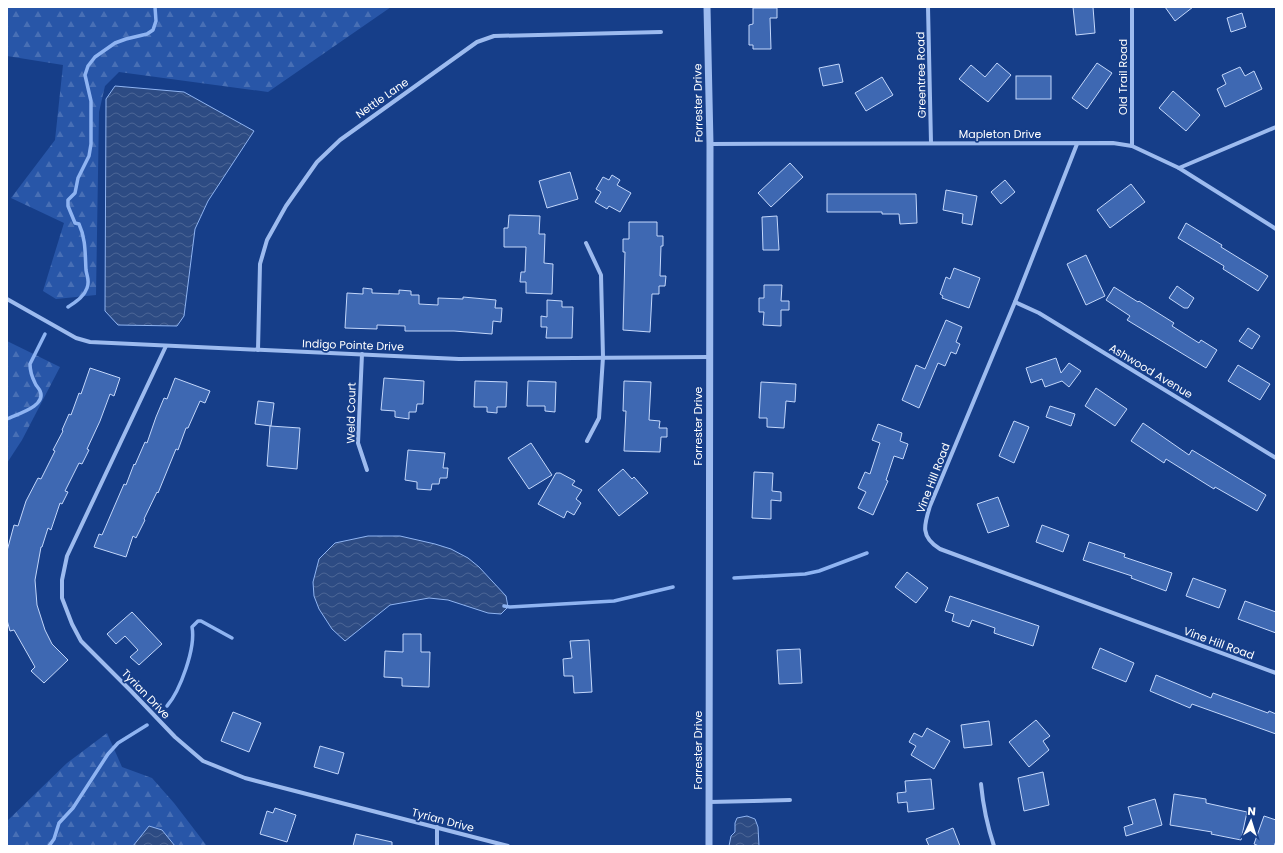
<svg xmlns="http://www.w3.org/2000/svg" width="1283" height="853" viewBox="0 0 1283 853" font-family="Poppins,sans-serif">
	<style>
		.forest { fill: url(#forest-firs) }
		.water { fill: url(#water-waves); stroke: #8fb4f2 }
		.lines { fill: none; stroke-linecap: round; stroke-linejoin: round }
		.stream { stroke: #8fb4f2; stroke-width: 3.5 }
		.building { fill: #3e68b2; stroke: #c3d7fb }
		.minor { stroke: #9dbbef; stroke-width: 4 }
		.tertiary { stroke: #9dbbef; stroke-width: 7 }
		.labels { text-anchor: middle; stroke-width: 3.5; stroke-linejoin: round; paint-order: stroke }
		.street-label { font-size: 11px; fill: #fff; stroke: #163e89 }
	</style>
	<defs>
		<pattern id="forest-firs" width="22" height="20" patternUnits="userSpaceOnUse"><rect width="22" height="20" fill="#2856a8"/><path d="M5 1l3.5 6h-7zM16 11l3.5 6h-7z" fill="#486fb5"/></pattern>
		<pattern id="water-waves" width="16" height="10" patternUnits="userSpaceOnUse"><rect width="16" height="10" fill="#2d4b83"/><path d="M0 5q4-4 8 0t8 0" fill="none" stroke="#4c6696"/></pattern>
	</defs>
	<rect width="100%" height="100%" fill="#163e89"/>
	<g class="forest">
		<path d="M7 7H391L268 92 119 72 105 86 99 112 96 295 56 299 43 291 64 223 11 198 55 140 63 65 7 56Z"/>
		<path d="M7 341 60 367 22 440 7 463Z"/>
		<path d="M107 733 122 767 152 778 174 803 207 846H175L162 830 149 826 133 846H7V821L67 763Z"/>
	</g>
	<g class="water">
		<path d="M115 86 184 92 254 131 208 201 195 229 184 316 177 326 118 325 105 311 106 99Z"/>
		<path d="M368 536H400L435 544 451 549 468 558 479 567 506 596 508 607 501 614 488 613 448 600 429 598 390 605 345 641 332 629 319 609 314 596 313 582 319 559 335 543Z"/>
		<path d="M747 816 755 819 758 827 759 846H729L731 836 735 832V823L737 818Z"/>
		<path d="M149 826 162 830 175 846H133Z"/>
	</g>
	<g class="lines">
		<g class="stream">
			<path d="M68 307C75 302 84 297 87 288 90 281 87 277 86 270 85 254 86 239 79 224L75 223 68 206V200L75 193 78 178 89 156 91 144V101L85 75 88 66 95 57 115 43 126 39 147 34 153 30 156 21 155 7"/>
			<path d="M7 419C17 414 47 406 40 391 39 388 36 386 35 383 32 377 30 370 30 364L45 334"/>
			<path d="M734 578 805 574 819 571 867 553"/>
			<path d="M504 606 510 607 614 601 673 587"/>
			<path d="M167 706C180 691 196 648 192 627L198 621H201L232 638"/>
			<path d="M49 846 54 839 59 823 73 808 108 754 118 743 147 725"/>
		</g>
	</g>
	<g class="building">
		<path d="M1073 7H1093L1095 33 1076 35Z"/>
		<path d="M1165 7H1193L1175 21Z"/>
		<path d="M753 8H777V18H770L771 49H753V45H749V25L753 24Z"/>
		<path d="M1242 13 1246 27 1231 32 1227 18Z"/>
		<path d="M997 63 1011 75 988 102 959 79 971 65 985 77Z"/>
		<path d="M1097 63 1112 73 1087 109 1072 98Z"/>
		<path d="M839 64 843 82 823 86 819 68Z"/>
		<path d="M1240 67 1245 76 1254 71 1262 89 1225 107 1217 89 1226 84 1222 75Z"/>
		<rect x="1016" y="76" width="35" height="23"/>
		<path d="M882 77 893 95 866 111 855 93Z"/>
		<path d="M1173 91 1200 115 1186 131 1159 108Z"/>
		<path d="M790 163 803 177 771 207 758 193Z"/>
		<path d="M570 172 578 199 547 208 539 181Z"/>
		<path d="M612 175 620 180 617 185 631 193 620 212 609 206 607 209 595 202 601 192 596 189 603 177 609 180Z"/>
		<path d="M1005 180 1015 192 1001 204 991 192Z"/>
		<path d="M1131 184 1145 202 1110 228 1097 210Z"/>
		<path d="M946 190 977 196 972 225 962 223 963 214 943 210Z"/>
		<path d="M827 194H916L917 223 900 224 899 214H882V212H827Z"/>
		<path d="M509 215 540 216 539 234H545L544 263 553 264 552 294 526 293V282H520L521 272H525L526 247H504V228H508Z"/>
		<path d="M777 216 779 250H763L762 217Z"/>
		<path d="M629 222H657V236H663V246H661L660 276H666L665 286H659V294H652L650 332 623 330 625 252H623V239H629Z"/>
		<path d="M1186 223 1222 245 1221 247 1268 276 1258 291 1223 269 1224 266 1178 238Z"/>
		<path d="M1086 255 1105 296 1086 305 1067 264Z"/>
		<path d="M954 268 980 278 969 308 942 298 943 296 940 294 946 277 950 279Z"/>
		<path d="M764 285H782L781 301H789V310H781V326L763 325 764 312H759V298H764Z"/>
		<path d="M1177 286 1194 298 1188 308H1184L1169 298Z"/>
		<path d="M1114 287 1138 302 1139 301 1174 323 1172 326 1199 343 1201 340 1217 350 1206 368 1127 320 1130 316 1106 300Z"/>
		<path d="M363 288 372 289V293L399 294V290L411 291V295H419V304L438 305V298L463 299V297L496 300 495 308H502L501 322 493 321 492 334 454 331H405V326L377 325V329L345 328 347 293 363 294Z"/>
		<path d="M547 300 562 301V307H573L572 338H546L547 327H541V316L547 317Z"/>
		<path d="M946 320 962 327 956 342 960 344 956 354 951 352 945 366 938 363 919 408 902 400 916 365 925 369Z"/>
		<path d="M1248 328 1260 336 1252 349 1239 341Z"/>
		<path d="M1056 358 1061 373 1069 363 1081 371 1069 387 1062 381 1045 387 1042 379 1031 383 1026 368Z"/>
		<path d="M1238 365 1270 384 1260 400 1228 381Z"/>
		<path d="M90 368 120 378 114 396 110 394 100 421 87 449 89 450 82 464 79 463 65 491 68 492 62 504 60 503 51 530 48 528 42 547H41L35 580 37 605 45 630 52 644 68 660 44 683 31 671 35 667 14 630 10 631 7 620V551L14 525 18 526 26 501 38 478 41 479 55 451 53 450 63 431 62 430 69 414 71 415 79 393 81 394Z"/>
		<path d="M175 378 210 391 205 403 200 401 188 428H186L178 450 176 449 158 493 157 492 144 519 145 520 136 538 133 536 126 557 94 547 99 534 102 535 124 484 126 485 134 464 135 465 145 442 147 443 156 417 164 398 167 399Z"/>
		<path d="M384 378 424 381 423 404H417L416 412H409V419L395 417V411L381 410Z"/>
		<path d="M475 381 507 382 506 407H497V413L487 412V407H474Z"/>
		<path d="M528 381 556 382 555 412 545 411V406H527Z"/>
		<path d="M624 381 651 382 649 420 660 421 659 428H667V437H661L660 452 624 451 626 411H623Z"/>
		<path d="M761 382 796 384 795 402 786 401 784 428 767 427V418H759Z"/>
		<path d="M1096 388 1127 409 1115 426 1085 406Z"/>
		<path d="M258 401 274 403 271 426 255 424Z"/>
		<path d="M1050 406 1075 414 1071 426 1046 417Z"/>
		<path d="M1014 421 1029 427 1014 463 999 456Z"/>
		<path d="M1143 423 1189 455 1192 450 1266 495 1257 511 1215 487 1214 489 1166 459 1164 463 1131 441Z"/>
		<path d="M878 424 902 433 900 441 908 444 903 459 894 456 886 480 888 481 873 515 858 508 866 492 858 488 865 472 870 474 880 443 872 440Z"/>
		<path d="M270 426 300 428 297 469 267 466Z"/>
		<path d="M531 443 552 475 529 489 508 458Z"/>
		<path d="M408 450 445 453 443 468H448L447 478H440L439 484H432L431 490 417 489V482L405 480Z"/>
		<path d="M623 469 632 479 634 477 648 493 619 516 598 490Z"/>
		<path d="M754 472 773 473 772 491 781 492V501L771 500V519L752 518Z"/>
		<path d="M556 473H560L575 481 572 485 582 490 576 499 581 503 574 515 567 511 564 518 538 504Z"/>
		<path d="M998 497 1009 526 988 533 977 504Z"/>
		<path d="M1042 525 1069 535 1063 552 1036 542Z"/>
		<path d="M1089 542 1125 554 1124 557 1172 573 1166 591 1131 578 1132 576 1083 560Z"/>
		<path d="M907 572 928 588 916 603 895 587Z"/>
		<path d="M1193 578 1226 590 1219 608 1186 596Z"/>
		<path d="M950 596 1039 626 1033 646 994 633 995 628 972 620 969 627 952 621 954 614 945 611Z"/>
		<path d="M1245 601 1276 612V633L1238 619Z"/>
		<path d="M132 612 162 644 139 665 130 657 138 650 125 636 116 644 107 634Z"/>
		<path d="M403 634H421V652H430L429 687 402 686V678L384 677 385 651 403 652Z"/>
		<path d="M589 640 592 692 574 693 573 676H564L563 659 572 658 570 641Z"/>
		<path d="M1100 648 1134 663 1126 682 1092 668Z"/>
		<path d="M800 649 802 683 779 684 777 650Z"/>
		<path d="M1156 675 1211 698 1213 693 1268 713 1269 711 1276 714V734L1192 704 1190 708 1150 691Z"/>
		<path d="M233 712 261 723 249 752 221 741Z"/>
		<path d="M1036 720 1050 736 1043 741 1049 750 1029 767 1009 742Z"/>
		<path d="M989 721 992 745 964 748 961 725Z"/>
		<path d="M927 728 950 741 934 769 911 755 916 746 909 742 914 733 922 737Z"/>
		<path d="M320 746 344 753 338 774 314 767Z"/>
		<path d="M1043 772 1049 805 1024 811 1018 778Z"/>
		<path d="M931 779 934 809 908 812 907 802 898 803 897 793 906 792 905 781Z"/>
		<path d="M1174 794 1206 799V803L1247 812 1241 840 1211 834 1212 832 1170 825Z"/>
		<path d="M1155 799 1162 825 1126 836 1124 827 1133 824 1128 807Z"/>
		<path d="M275 808 296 815 287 842 260 834 267 811 273 813Z"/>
		<path d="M1264 816 1276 820V841L1274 846H1259L1254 844Z"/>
		<path d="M953 828 960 846H929L926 839Z"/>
		<path d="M356 834 392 842V846H353Z"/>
	</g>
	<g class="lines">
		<g class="minor">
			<path d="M928 7 931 143"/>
			<path d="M710 144 1113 143 1132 146 1179 168 1276 127"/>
			<path d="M1077 144 1015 302 930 506C924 525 920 537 940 549L1276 673"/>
			<path d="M1132 146V7"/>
			<path d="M1179 168 1276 229"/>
			<path d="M586 243 601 275 603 357 599 418 587 441"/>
			<path d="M7 299 76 338 90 342 459 359 709 357"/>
			<path d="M1015 302 1039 313 1276 458"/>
			<path d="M166 346 67 556 62 580V598L72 624 81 641 131 691 175 737 203 761 245 778 508 846"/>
			<path d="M258 350 260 264 267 240 286 206 317 162 340 140 477 42 494 36 661 32"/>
			<path d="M362 354 358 443 367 470"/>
			<path d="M981 784C983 805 987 825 994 846"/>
			<path d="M709 802 790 800"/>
			<path d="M437 827V846"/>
		</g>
		<path class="tertiary" d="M707 7 710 144 709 846"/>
	</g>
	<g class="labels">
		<g class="street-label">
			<text transform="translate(921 75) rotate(-91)" y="4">Greentree Road</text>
			<text transform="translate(1123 77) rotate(-90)" y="4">Old Trail Road</text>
			<text transform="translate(382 98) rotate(-35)" y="4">Nettle Lane</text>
			<text transform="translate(698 103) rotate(-91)" y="4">Forrester Drive</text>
			<text x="1000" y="138">Mapleton Drive</text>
			<text transform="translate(353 345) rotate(2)" y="4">Indigo Pointe Drive</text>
			<text transform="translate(1151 371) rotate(31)" y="4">Ashwood Avenue</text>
			<text transform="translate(351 413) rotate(-89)" y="4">Weld Court</text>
			<text transform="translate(698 426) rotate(-90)" y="4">Forrester Drive</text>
			<text transform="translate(933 478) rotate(-69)" y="4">Vine Hill Road</text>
			<text transform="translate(1219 643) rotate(20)" y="4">Vine Hill Road</text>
			<text transform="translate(146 694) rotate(46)" y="4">Tyrian Drive</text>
			<text transform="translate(698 750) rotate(-90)" y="4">Forrester Drive</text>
			<text transform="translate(443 820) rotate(15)" y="4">Tyrian Drive</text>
		</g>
	</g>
	<rect width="1283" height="853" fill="none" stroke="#ffffff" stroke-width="16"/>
	<g transform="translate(1251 821) rotate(4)" stroke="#163e89" stroke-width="3" paint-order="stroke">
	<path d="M0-3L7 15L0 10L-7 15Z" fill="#ffffff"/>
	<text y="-6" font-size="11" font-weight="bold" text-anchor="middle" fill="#ffffff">N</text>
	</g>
</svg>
